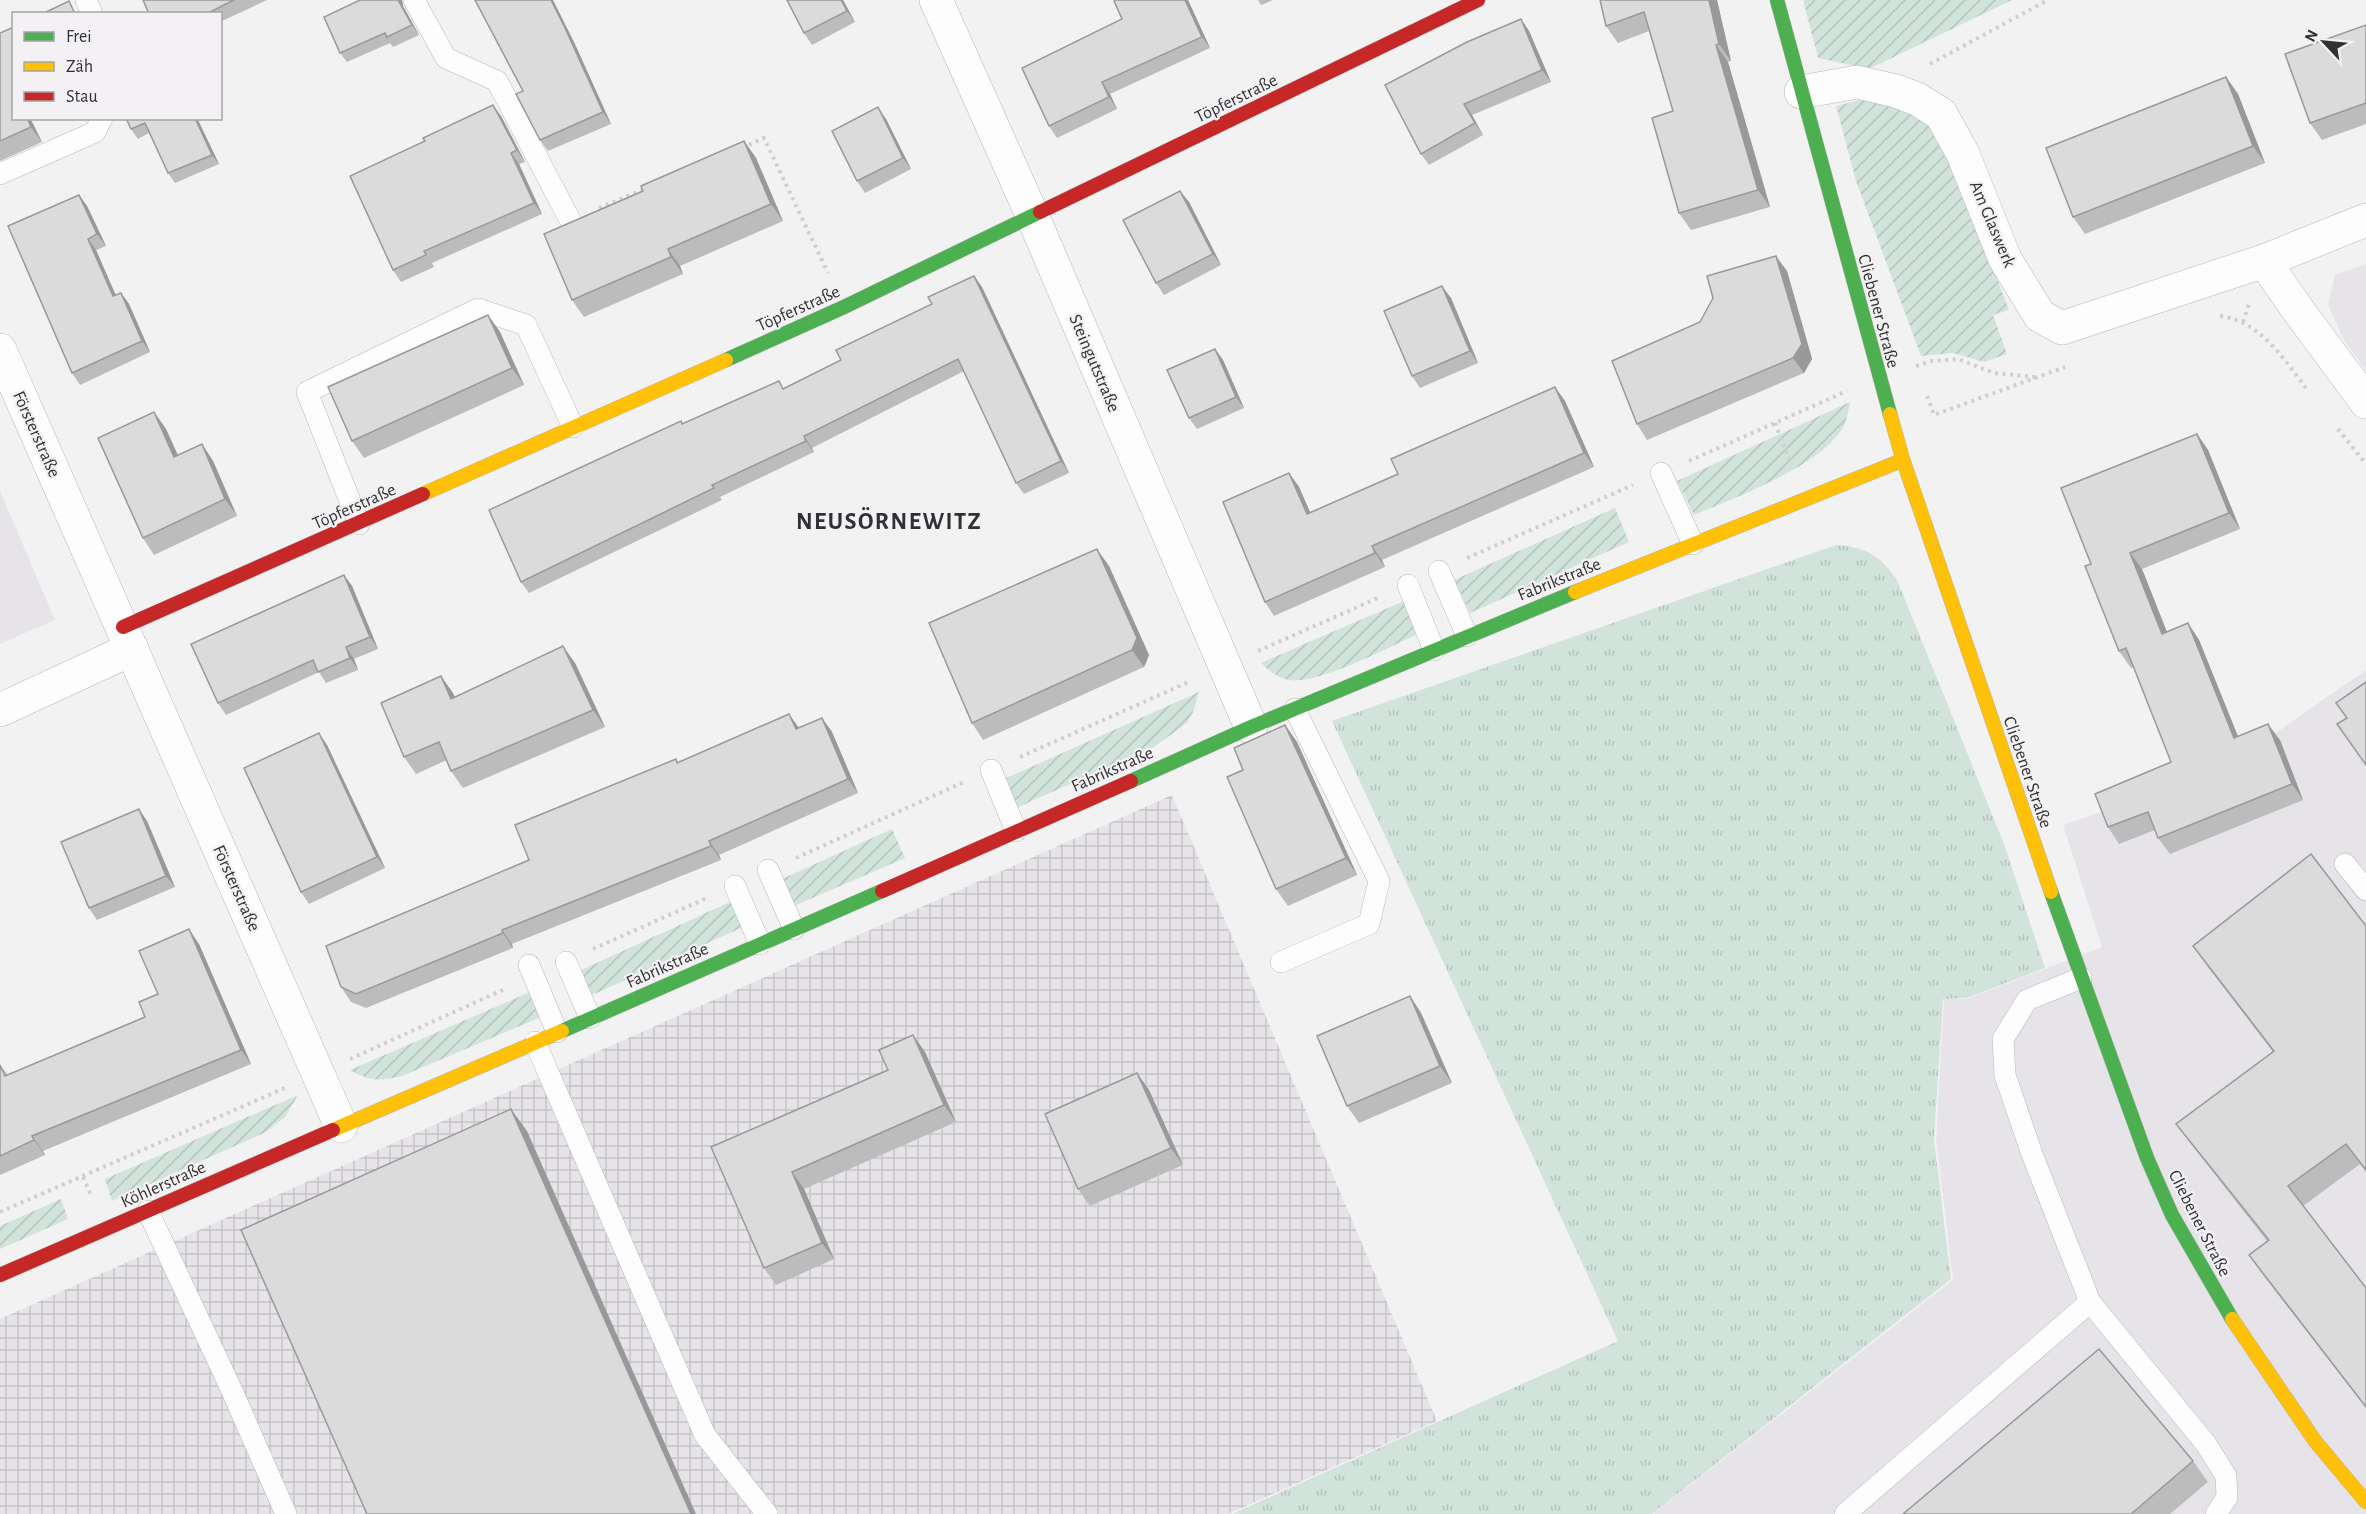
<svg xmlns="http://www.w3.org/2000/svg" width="2366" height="1514" viewBox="0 0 2366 1514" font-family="'Alegreya Sans',sans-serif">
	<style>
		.built { fill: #e7e4e9 }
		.industrial { fill: url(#industrial-grid) }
		.grass { fill: url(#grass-tufts) }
		.garden { fill: url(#garden-furrows) }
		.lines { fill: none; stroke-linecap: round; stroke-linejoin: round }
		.lane-casing { stroke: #b6b6b7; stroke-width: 22 }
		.street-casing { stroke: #b6b6b7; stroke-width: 34 }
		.fast-casing { stroke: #b6b6b7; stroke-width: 15 }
		.slow-casing { stroke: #b6b6b7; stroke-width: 15 }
		.jam-casing { stroke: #b6b6b7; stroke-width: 15 }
		.path { stroke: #d0cfd0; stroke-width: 4; stroke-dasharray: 3 4.5; stroke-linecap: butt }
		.lane { stroke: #fdfdfd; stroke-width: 21 }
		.street { stroke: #fdfdfd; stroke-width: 33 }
		.fast { stroke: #4caf50; stroke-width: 14 }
		.slow { stroke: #ffc107; stroke-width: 14 }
		.jam { stroke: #c62828; stroke-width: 14 }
		.wall { fill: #bdbcbd }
		.shaded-wall { fill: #9a999a }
		.building { fill: #dcdbdc; stroke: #9a999a; stroke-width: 1.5 }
		.labels { text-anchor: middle; stroke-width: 4.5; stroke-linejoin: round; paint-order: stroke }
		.street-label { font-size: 18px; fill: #313032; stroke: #f3f1f4 }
		.district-label { font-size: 24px; font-weight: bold; letter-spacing: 1.5px; fill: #313032; stroke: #f3f1f4 }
	</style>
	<defs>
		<pattern id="industrial-grid" width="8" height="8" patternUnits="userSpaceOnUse" patternTransform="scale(1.5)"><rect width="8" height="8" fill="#e7e4e9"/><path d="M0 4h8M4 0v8" fill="none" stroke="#c7c4c8"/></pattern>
		<pattern id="grass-tufts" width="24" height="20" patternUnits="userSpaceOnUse" patternTransform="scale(1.5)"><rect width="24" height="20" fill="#d1e3da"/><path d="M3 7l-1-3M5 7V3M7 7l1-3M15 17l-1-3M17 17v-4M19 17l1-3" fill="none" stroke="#b4c3bc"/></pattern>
		<pattern id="garden-furrows" width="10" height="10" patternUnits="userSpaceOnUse" patternTransform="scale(1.5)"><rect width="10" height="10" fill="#d1e3da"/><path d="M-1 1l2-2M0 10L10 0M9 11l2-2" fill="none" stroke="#b4c3bc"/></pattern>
	</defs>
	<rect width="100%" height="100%" fill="#f3f2f3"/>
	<g class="built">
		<path d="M2366 264V371L2344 340 2328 305 2335 275Z"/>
		<path d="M0 491 55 620 0 644Z"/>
		<path d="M2366 670V1514H1653L1953 1280 1936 1139 1944 999H1967L2102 947 2063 825 2106 810 2245 754Z"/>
	</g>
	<path class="industrial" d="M1172 795 1437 1421 1228 1514H0V1319Z"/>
	<path class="grass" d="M1836 545C1866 547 1882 556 1898 582L2004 844 2045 968 1967 998 1943 999 1934 1139 1951 1279 1652 1514H1232L1618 1341 1332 721Z"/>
	<g class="garden">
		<path d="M1803 0H2012L1869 69 1818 58Z"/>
		<path d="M1860 100 1888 103 1910 112 1929 126 1952 161 2009 310 1993 315 2007 354 1984 362 1953 353 1921 356 1856 181 1836 106Z"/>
		<path d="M1850 402C1848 411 1847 422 1842 429 1819 467 1734 498 1694 515L1677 481Z"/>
		<path d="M1615 508 1629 542 1470 613 1454 580Z"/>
		<path d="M1404 601 1418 634C1389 647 1318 685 1289 680 1278 678 1269 671 1261 663Z"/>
		<path d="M1199 692 1193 712 1187 723 1154 747 1016 808 1004 779Z"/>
		<path d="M892 829 905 858 794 906 782 879Z"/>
		<path d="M732 901 743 927 590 996 579 971Z"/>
		<path d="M530 992 541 1017 402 1076C380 1081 371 1082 350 1070Z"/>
		<path d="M298 1095 285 1117 266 1132 112 1201 105 1179Z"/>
		<path d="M61 1199 68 1219 0 1249V1226Z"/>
	</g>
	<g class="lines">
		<defs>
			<g id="lane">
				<path d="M86 0 92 14"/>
				<path d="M414 0 446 58 497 81 570 220"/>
				<path d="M0 174 95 132 102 118"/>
				<path d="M1661 473 1693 544"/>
				<path d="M359 524 307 392 478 309 526 325 573 427"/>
				<path d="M1439 571 1467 636"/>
				<path d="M1408 585 1434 650"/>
				<path d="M991 770 1016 831"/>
				<path d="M2345 864 2366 890"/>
				<path d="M768 870 794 929"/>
				<path d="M735 886 760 944"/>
				<path d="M566 962 590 1018"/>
				<path d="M1281 962 1369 924 1379 881 1295 709"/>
				<path d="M529 965 557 1032"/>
				<path d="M2081 978 2027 1000 2003 1039 2005 1075 2032 1154 2090 1302 2206 1444 2226 1476 2227 1497 2216 1514"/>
				<path d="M535 1042 705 1435 767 1514"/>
				<path d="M148 1211 233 1393 286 1514"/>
				<path d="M1845 1514 2090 1302"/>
			</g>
			<g id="street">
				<path d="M936 0 1033 217 1251 727"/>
				<path d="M1801 92 1857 82 1896 91 1917 99 1941 114 1963 154 2005 259 2040 316 2062 328 2264 261"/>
				<path d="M2366 220 2264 261 2298 310 2366 402"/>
				<path d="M0 350 341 1126"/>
				<path d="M0 710 132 649"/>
			</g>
			<g id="fast">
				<path d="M1777 0 1890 414"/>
				<path d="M726 360 844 307 1040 212"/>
				<path d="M1131 781 1251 727 1575 592"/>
				<path d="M2051 892 2147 1158 2172 1215 2232 1319"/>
				<path d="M562 1031 882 891"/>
			</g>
			<g id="slow">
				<path d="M1890 414 1903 460 2051 892"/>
				<path d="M423 494 726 360"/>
				<path d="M1575 592 1903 460"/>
				<path d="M333 1130 562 1031"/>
				<path d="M2232 1319 2315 1441 2366 1502"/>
			</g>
			<g id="jam">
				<path d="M1040 212 1478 0"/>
				<path d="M123 627 423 494"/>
				<path d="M882 891 1131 781"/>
				<path d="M0 1275 333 1130"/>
			</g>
		</defs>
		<use href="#lane" class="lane-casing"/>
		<use href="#street" class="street-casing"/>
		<use href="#fast" class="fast-casing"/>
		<use href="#slow" class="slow-casing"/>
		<use href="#jam" class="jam-casing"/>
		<g class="path">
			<path d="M1930 64 2048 0"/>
			<path d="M742 148 764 138 828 273"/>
			<path d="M599 208 647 188"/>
			<path d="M2220 316C2260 321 2283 358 2306 388"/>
			<path d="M2243 322 2249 304"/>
			<path d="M1916 366 1932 361 1958 359 1994 373 2036 377"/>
			<path d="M1927 396 1934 415 2065 367"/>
			<path d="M1775 423 1791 464"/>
			<path d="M2338 429 2366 464"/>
			<path d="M1689 461 1847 391"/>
			<path d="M1467 558 1633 485"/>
			<path d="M1258 651 1380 597"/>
			<path d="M1020 757 1191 681"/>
			<path d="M796 858 964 782"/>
			<path d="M593 949 707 898"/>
			<path d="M350 1059 507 988"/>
			<path d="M83 1177 91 1195"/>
			<path d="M0 1212 285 1088"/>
		</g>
		<use href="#lane" class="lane"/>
		<use href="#street" class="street"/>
		<use href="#fast" class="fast"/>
		<use href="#slow" class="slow"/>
		<use href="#jam" class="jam"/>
	</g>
	<g class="wall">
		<path d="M143 0H267L220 22V14H149Z"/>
		<path d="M360 0H402L403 6 419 35 393 47 390 43 347 62 340 53Z"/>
		<path d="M787 0H843L855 22 812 45 804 33Z"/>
		<path d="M1115 0H1188L1210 48 1110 94 1117 109 1057 138 1049 126 1122 19Z"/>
		<path d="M1258 0H1273L1261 5Z"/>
		<path d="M1600 0H1717L1731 61 1728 62 1770 207 1691 230 1679 213 1673 111 1649 31 1618 43 1606 26Z"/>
		<path d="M1521 19 1529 31 1551 82 1472 115 1483 135 1429 165 1421 154Z"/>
		<path d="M2366 25V124L2322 140 2310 123Z"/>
		<path d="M0 33 14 118H30L42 142 0 161Z"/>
		<path d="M573 40 611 124 548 151 540 140Z"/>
		<path d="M2226 77 2238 94 2265 163 2085 234 2073 217Z"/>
		<path d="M501 116 525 162 519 164 542 214 432 263 434 267 401 282 393 270Z"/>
		<path d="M126 118H197L219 164 175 183 168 173 149 133 138 139 131 129Z"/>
		<path d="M886 119 911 169 865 193 857 181Z"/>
		<path d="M744 141 756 158 783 221 680 266 683 274 584 317 572 300 643 191Z"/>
		<path d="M1180 191 1189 202 1221 265 1164 295 1156 283Z"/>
		<path d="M79 195 87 206 106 246 96 250 115 295 121 293 129 304 150 352 80 385 72 373Z"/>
		<path d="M1787 271 1812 359 1804 373 1647 440 1637 424 1700 322Z"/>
		<path d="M974 276 982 287 1069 473 1024 494 1016 483 964 371 812 448 814 452 720 497 722 500 529 593 521 582 683 424 784 388 841 360 932 304Z"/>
		<path d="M1451 298 1478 363 1420 388 1412 376Z"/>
		<path d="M488 315 500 332 524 385 364 458 352 441Z"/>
		<path d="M1215 349 1223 360 1244 408 1197 429 1189 418Z"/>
		<path d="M1555 387 1565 401 1594 467 1382 560 1385 567 1274 616 1265 602 1289 473 1299 487 1310 512 1398 474Z"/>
		<path d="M154 412 166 429 178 455 202 444 213 461 237 516 154 555 143 538Z"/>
		<path d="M2197 434 2208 450 2240 529 2142 569 2167 632 2188 623 2199 640 2238 736 2280 740 2303 800 2170 854 2158 838 2155 830 2119 844 2108 827 2171 762 2133 667 2131 668 2119 651 2091 564Z"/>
		<path d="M1109 566 1149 655 1144 667 983 740 972 723Z"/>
		<path d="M344 575 352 586 378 649 354 659 358 670 326 683 319 672 226 715 218 703Z"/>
		<path d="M575 663 605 727 463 788 451 771 447 760 416 774 404 757 441 676 455 697Z"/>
		<path d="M822 718 832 732 858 793 719 855 721 860 512 944 513 948 366 1008 351 1002 341 987 676 759 678 763 799 728Z"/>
		<path d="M1285 725 1297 742 1357 875 1288 906 1276 889Z"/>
		<path d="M327 745 385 868 309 904 301 892Z"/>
		<path d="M147 821 175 887 97 920 89 908Z"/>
		<path d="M2366 926V1172L2360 1164 2303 1206 2366 1288V1408L2263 1275 2249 1255 2267 1241 2191 1144 2176 1124 2273 1052 2207 966 2193 946Z"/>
		<path d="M199 944 251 1064 43 1151 45 1155 0 1175V1065L8 1075 145 1017 158 994Z"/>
		<path d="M1410 996 1421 1013 1452 1083 1359 1123 1347 1106Z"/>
		<path d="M913 1035 925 1052 956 1122 804 1189 834 1259 776 1285 764 1268 711 1147 888 1070Z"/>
		<path d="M1137 1073 1149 1090 1183 1165 1090 1206 1078 1189Z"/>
		<path d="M2193 1461 2208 1482 2170 1514H1903Z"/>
	</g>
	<g class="shaded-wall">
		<path d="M398 0H402L403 6 419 35 412 25Z"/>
		<path d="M551 0H553L573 40 611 124 603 112Z"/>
		<path d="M841 0H843L855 22 847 11Z"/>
		<path d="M1185 0H1188L1210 48 1202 37Z"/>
		<path d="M1709 0H1717L1731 61 1719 44Z"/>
		<path d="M1521 19 1529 31 1551 82 1542 70Z"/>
		<path d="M1716 45 1728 62 1770 207 1758 190Z"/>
		<path d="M2226 77 2238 94 2265 163 2253 146Z"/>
		<path d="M1102 82 1110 94 1117 109 1109 97Z"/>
		<path d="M1464 104 1472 115 1483 135 1475 123Z"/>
		<path d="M493 105 501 116 525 162 517 150Z"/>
		<path d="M878 107 886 119 911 169 903 158Z"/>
		<path d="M27 118H30L42 142 31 127Z"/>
		<path d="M195 118H197L219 164 212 155Z"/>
		<path d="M744 141 756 158 783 221 771 204Z"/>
		<path d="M511 153 519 164 542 214 534 203Z"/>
		<path d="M1180 191 1189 202 1221 265 1213 254Z"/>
		<path d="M79 195 87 206 106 246 97 234Z"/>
		<path d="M88 239 96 250 121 307 113 296Z"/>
		<path d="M668 249 680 266 683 274 671 257Z"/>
		<path d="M1776 256 1787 271 1812 359 1804 373 1793 358Z"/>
		<path d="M974 276 982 287 1069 473 1061 461Z"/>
		<path d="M1442 286 1451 298 1478 363 1470 351Z"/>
		<path d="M121 293 129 304 150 352 142 341Z"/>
		<path d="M488 315 500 332 524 385 512 368Z"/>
		<path d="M1215 349 1223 360 1244 408 1236 397Z"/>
		<path d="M1555 387 1565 401 1594 467 1584 453Z"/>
		<path d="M154 412 166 429 186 474 174 457Z"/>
		<path d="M2197 434 2208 450 2240 529 2229 513Z"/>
		<path d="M804 436 812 448 814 452 806 441Z"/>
		<path d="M202 444 213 461 237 516 225 499Z"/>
		<path d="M1289 473 1299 487 1317 528 1307 514Z"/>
		<path d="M1372 546 1382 560 1385 567 1375 553Z"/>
		<path d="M1097 549 1109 566 1149 655 1144 667 1132 650Z"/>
		<path d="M2130 553 2142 569 2174 650 2162 634Z"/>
		<path d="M344 575 352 586 378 649 370 637Z"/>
		<path d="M2188 623 2199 640 2245 754 2234 738Z"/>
		<path d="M563 646 575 663 605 727 593 710Z"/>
		<path d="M346 647 354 659 358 670 350 658Z"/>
		<path d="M441 676 453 693 463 716 451 699Z"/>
		<path d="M789 714 799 728 796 729Z"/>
		<path d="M822 718 832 732 858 793 848 779Z"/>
		<path d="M2268 724 2280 740 2303 800 2292 784Z"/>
		<path d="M1285 725 1297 742 1357 875 1346 858Z"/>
		<path d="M319 733 327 745 385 868 377 857Z"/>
		<path d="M139 809 147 821 175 887 166 876Z"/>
		<path d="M709 841 719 855 721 860 711 846Z"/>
		<path d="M189 929 199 944 251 1064 241 1050Z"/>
		<path d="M502 930 512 944 513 948 503 933Z"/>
		<path d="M1410 996 1421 1013 1452 1083 1440 1066Z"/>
		<path d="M913 1035 925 1052 956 1122 944 1105Z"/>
		<path d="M1137 1073 1149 1090 1183 1165 1171 1148Z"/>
		<path d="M511 1109 527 1131 696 1514H691Z"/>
		<path d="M32 1136 43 1151 45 1155 34 1140Z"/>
		<path d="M792 1172 804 1189 834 1259 822 1243Z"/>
	</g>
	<g class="building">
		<path d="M143 0H234L206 14H149Z"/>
		<path d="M360 0H398L412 25 387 37 385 33 340 53 324 17Z"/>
		<path d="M475 0H551L565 28 603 112 540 140 516 94 523 91Z"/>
		<path d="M787 0H841L847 11 804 33Z"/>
		<path d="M1115 0H1185L1202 37 1102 82 1109 97 1049 126 1022 68 1122 19 1114 1Z"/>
		<path d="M1600 0H1709L1719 44 1716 45 1758 190 1679 213 1652 118 1673 111 1644 12 1606 26Z"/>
		<path d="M69 1 75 14H42Z"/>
		<path d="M1521 19 1542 70 1464 104 1475 123 1421 154 1385 85 1467 42Z"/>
		<path d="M2366 25V103L2310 123 2285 54Z"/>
		<path d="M14 27V118H27L31 127 0 141V33Z"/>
		<path d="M2226 77 2253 146 2073 217 2046 148Z"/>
		<path d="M493 105 517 150 511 153 534 203 424 251 426 255 393 270 350 176 425 141 423 138Z"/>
		<path d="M878 107 903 158 857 181 832 131Z"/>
		<path d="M126 118H195L212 155 168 173 145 123 131 129Z"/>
		<path d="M744 141 771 204 668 249 671 257 572 300 544 234 643 191 641 186Z"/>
		<path d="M1180 191 1213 254 1156 283 1123 220Z"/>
		<path d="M79 195 97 234 88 239 113 296 121 293 142 341 72 373 8 226Z"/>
		<path d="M1776 256 1802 344 1793 358 1637 424 1612 361 1700 322 1713 298 1707 276Z"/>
		<path d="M974 276 1061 461 1016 483 958 359 804 436 806 441 712 485 714 488 521 582 489 510 681 421 682 424 779 381 783 389 841 360 836 350 932 304 928 297Z"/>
		<path d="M1442 286 1470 351 1412 376 1384 311Z"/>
		<path d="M488 315 512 368 352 441 328 387Z"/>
		<path d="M1215 349 1236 397 1189 418 1167 370Z"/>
		<path d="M1555 387 1584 453 1372 546 1375 553 1265 602 1223 502 1289 473 1307 514 1398 474 1391 459Z"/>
		<path d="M154 412 174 457 202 444 225 499 143 538 98 438Z"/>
		<path d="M2197 434 2229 513 2130 553 2162 634 2188 623 2234 738 2268 724 2292 784 2158 838 2148 812 2108 827 2095 794 2171 762 2126 648 2119 651 2085 566 2091 564 2061 488Z"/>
		<path d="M1097 549 1137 638 1132 650 972 723 929 623Z"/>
		<path d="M344 575 370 637 346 647 350 658 318 672 313 660 218 703 191 644Z"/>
		<path d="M563 646 593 710 451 771 439 742 404 757 381 703 441 676 451 699Z"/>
		<path d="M2366 682V765L2337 724 2347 718 2336 703Z"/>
		<path d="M789 714 796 729 822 718 848 779 709 841 711 846 502 930 503 933 356 994 341 987 326 946 529 860 515 825 676 759 677 763Z"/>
		<path d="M1285 725 1346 858 1276 889 1227 777 1243 770 1234 748Z"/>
		<path d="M319 733 377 857 301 892 244 768Z"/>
		<path d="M139 809 166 876 89 908 61 842Z"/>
		<path d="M2311 854 2366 926V1170L2346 1144 2288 1186 2366 1288V1407L2249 1255 2269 1240 2176 1124 2274 1051 2193 946Z"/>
		<path d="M189 929 241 1050 32 1136 34 1140 0 1156V1065L5 1076 145 1017 139 1002 158 994 139 951Z"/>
		<path d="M1410 996 1440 1066 1347 1106 1317 1036Z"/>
		<path d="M913 1035 944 1105 792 1172 822 1243 764 1268 711 1147 888 1070 879 1050Z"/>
		<path d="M1137 1073 1171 1148 1078 1189 1045 1114Z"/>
		<path d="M511 1109 691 1514H367L241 1230Z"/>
		<path d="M2099 1349 2193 1461 2131 1514H1903Z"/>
	</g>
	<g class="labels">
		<g class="street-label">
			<text transform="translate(1236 98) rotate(-26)" y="6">Töpferstraße</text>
			<text transform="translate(1993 224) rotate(67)" y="6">Am Glaswerk</text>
			<text transform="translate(798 308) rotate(-24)" y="6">Töpferstraße</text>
			<text transform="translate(1879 311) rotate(75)" y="6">Cliebener Straße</text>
			<text transform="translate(1095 363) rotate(67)" y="6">Steingutstraße</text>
			<text transform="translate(37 434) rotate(66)" y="6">Försterstraße</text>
			<text transform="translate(354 506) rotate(-24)" y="6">Töpferstraße</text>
			<text transform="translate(1559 579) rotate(-22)" y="6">Fabrikstraße</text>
			<text transform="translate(1112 769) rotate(-24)" y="6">Fabrikstraße</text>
			<text transform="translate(2028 772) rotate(71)" y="6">Cliebener Straße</text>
			<text transform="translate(237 888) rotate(66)" y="6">Försterstraße</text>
			<text transform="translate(667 965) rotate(-24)" y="6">Fabrikstraße</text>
			<text transform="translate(163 1184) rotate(-24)" y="6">Köhlerstraße</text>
			<text transform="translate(2200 1223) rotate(63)" y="6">Cliebener Straße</text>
		</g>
		<g class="district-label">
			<text x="889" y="529">NEUSÖRNEWITZ</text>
		</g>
	</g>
	<rect x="12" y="12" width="210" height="108" fill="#f3f1f4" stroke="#a5a4a6" stroke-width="1.5"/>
	<rect x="24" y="32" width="30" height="9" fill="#4caf50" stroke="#a5a4a6" stroke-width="1.5"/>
	<text x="66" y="42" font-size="18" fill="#313032">Frei</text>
	<rect x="24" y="62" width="30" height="9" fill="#ffc107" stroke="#a5a4a6" stroke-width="1.5"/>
	<text x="66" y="72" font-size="18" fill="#313032">Zäh</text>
	<rect x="24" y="92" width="30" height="9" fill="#c62828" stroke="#a5a4a6" stroke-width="1.5"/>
	<text x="66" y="102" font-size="18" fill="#313032">Stau</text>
	<g transform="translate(2324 42) rotate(296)" stroke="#f3f1f4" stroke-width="4.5" paint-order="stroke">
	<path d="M0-4.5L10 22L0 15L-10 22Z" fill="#313032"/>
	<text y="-9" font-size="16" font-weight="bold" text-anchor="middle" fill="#313032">N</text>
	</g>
</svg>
